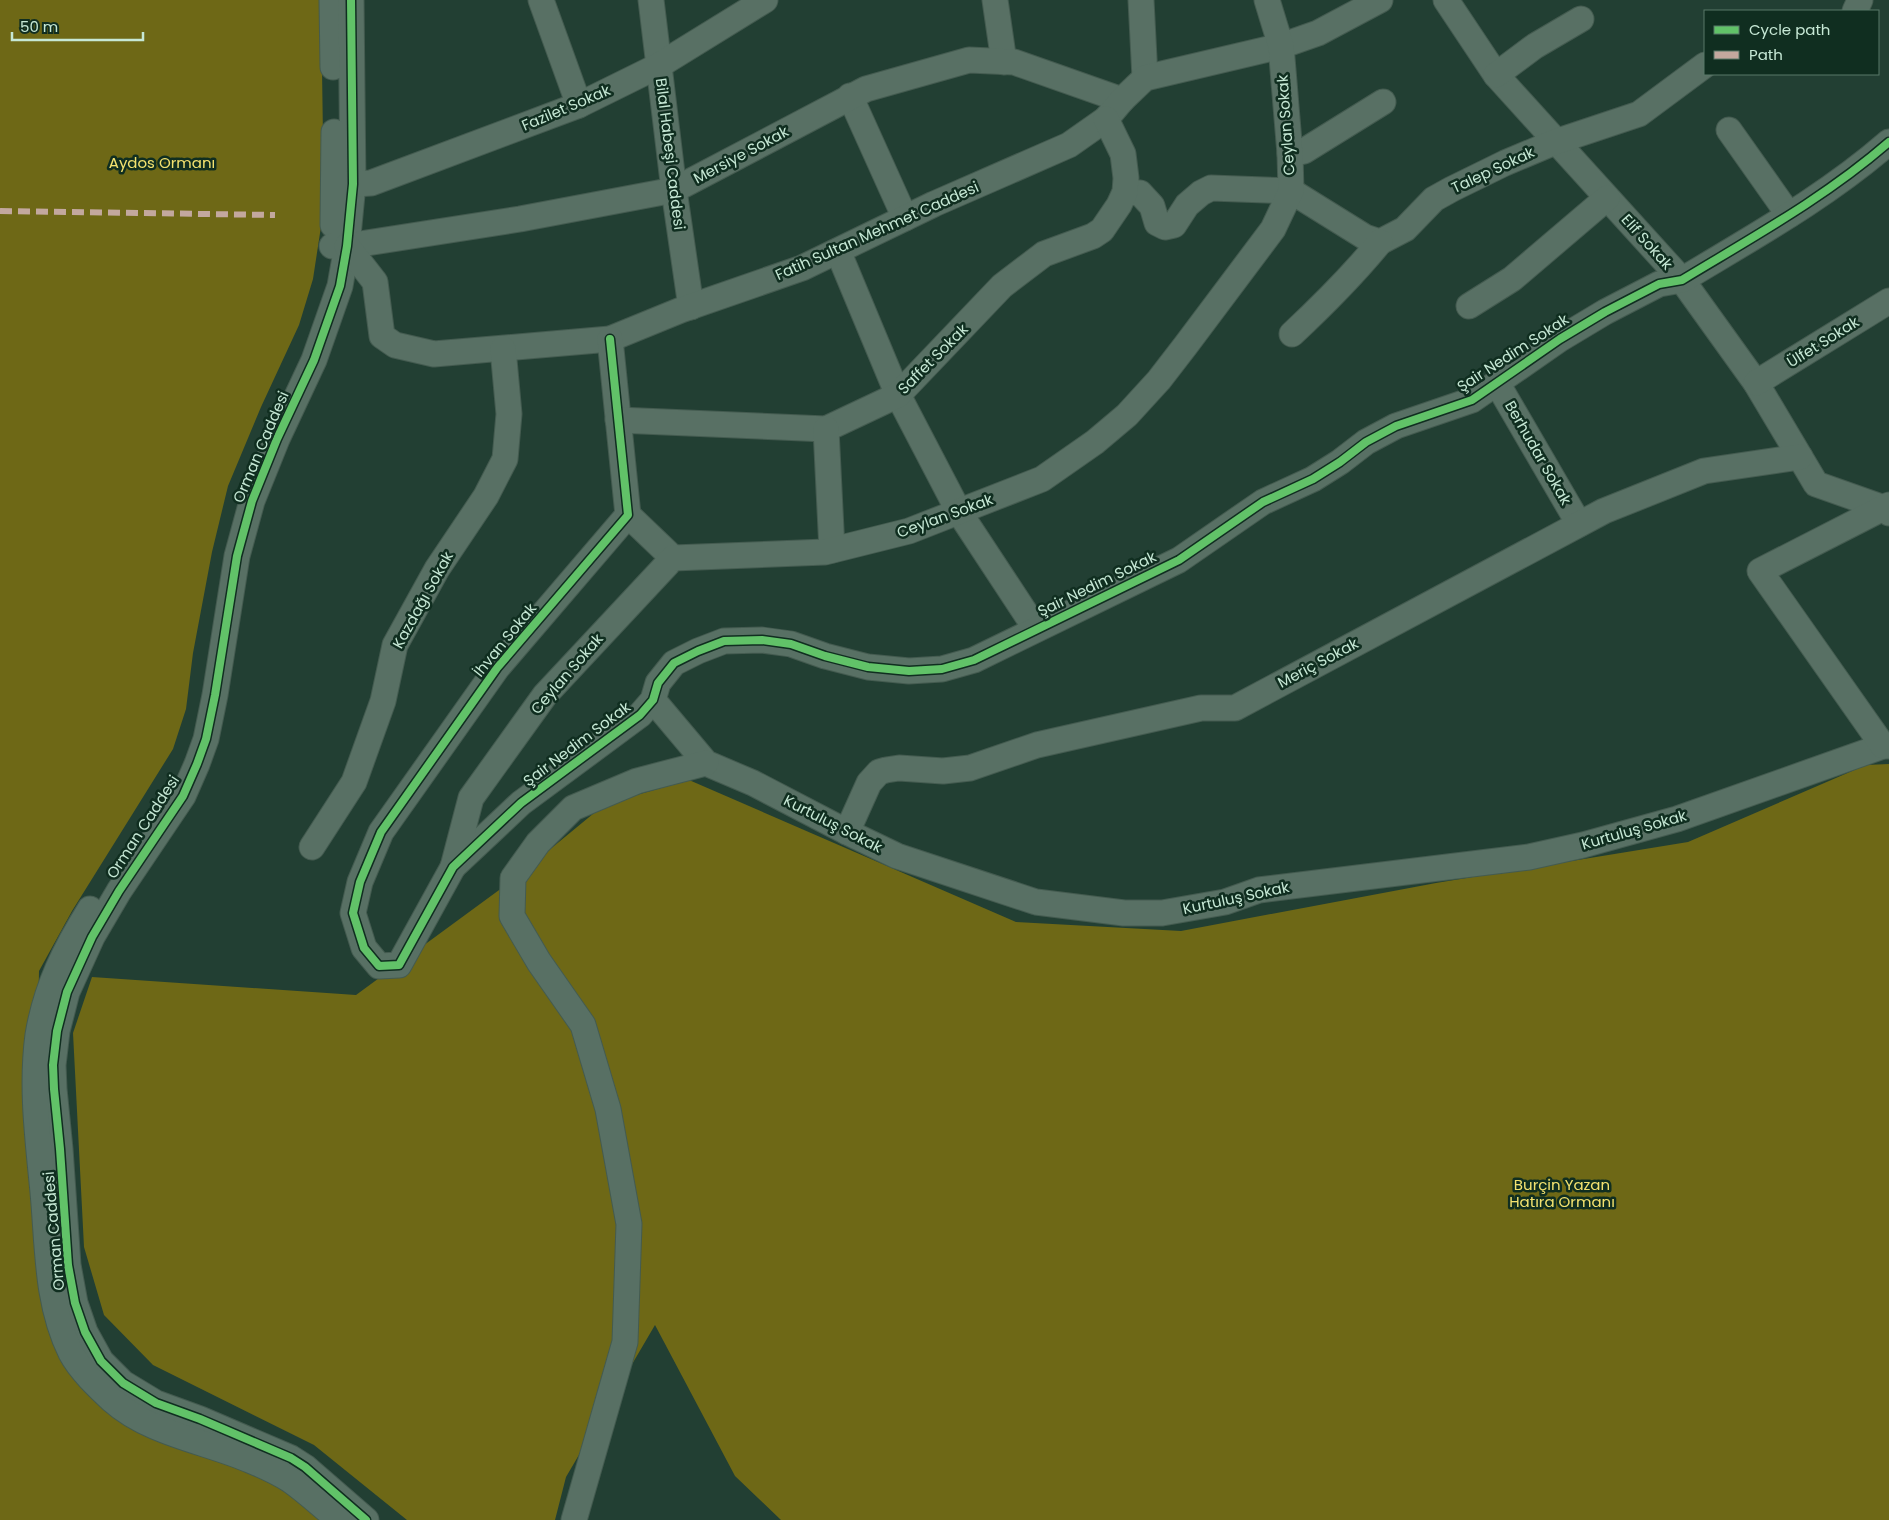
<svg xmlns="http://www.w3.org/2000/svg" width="1889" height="1520" viewBox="0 0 1889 1520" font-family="Poppins,sans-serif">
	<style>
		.green { fill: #6e6816 }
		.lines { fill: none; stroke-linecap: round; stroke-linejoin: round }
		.minor-casing { stroke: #445b50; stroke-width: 27 }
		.minor { stroke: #587064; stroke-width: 25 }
		.quiet { stroke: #c3a89e; stroke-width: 6; stroke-dasharray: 12 6; stroke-linecap: butt }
		.cycleway-casing { stroke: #102e20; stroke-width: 11 }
		.cycleway { stroke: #61c268; stroke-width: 8 }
		.labels { text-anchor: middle; stroke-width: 5; stroke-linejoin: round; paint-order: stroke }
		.street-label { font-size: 15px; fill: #c6e8d5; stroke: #102e20 }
		.park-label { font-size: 15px; fill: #f3e26f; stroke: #102e20 }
	</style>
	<rect width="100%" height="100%" fill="#223f33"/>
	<g class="green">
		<path d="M0 0H321L324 207 313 279 299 325 261 407 228 486 212 552 193 653 186 709 173 749 72 911 39 971 35 1202 63 1332 272 1467 332 1520H0Z"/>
		<path d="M1889 764V1520H781L735 1476 655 1325 566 1477 555 1520H407L314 1445 153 1365 104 1315 84 1247 73 1033 92 977 356 995 514 879 605 804 689 780 1016 922 1181 931 1436 883 1688 842 1866 765Z"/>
	</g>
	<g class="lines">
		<defs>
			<g id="minor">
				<path d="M332 0 333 67"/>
				<path d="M351 0 353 184 347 246 340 286 314 360 277 439 252 501 237 556 215 695 206 739 197 764 183 796 119 891 92 937 67 992 57 1031 53 1065 54 1089 60 1149 68 1265 75 1303 85 1332 101 1361 123 1383 156 1403 200 1419 291 1458 305 1467 366 1520"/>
				<path d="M541 0 579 105"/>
				<path d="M651 0 674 190 691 307"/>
				<path d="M995 0 1004 62"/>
				<path d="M1141 0 1145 78"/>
				<path d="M1446 0 1496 75 1682 280 1756 383 1816 484 1884 508 1889 513"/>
				<path d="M1855 11 1860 0"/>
				<path d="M1496 75 1535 46 1581 19"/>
				<path d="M850 96 905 218"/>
				<path d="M1729 130 1789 215"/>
				<path d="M1290 154 1304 151 1383 102"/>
				<path d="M337 185 371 183 579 105 658 66 765 0"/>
				<path d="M1125 192 1140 193 1152 206 1157 223 1165 227 1174 225 1187 205 1201 193 1211 188 1291 191 1365 237 1380 242 1405 229 1434 199 1452 189 1505 163 1555 142 1639 114 1705 65"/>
				<path d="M333 225 334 132"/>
				<path d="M332 246H347L520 219 674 190 866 89 969 60 1014 62 1122 100"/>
				<path d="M347 246 375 282 382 336 395 345 434 354 610 339 681 310 802 268 934 204 1069 145 1106 119 1122 100 1145 78 1281 46 1318 33 1380 0"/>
				<path d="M838 251 898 395 959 512 1036 629"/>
				<path d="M1469 306 1512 279 1607 198"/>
				<path d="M1292 334C1323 305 1353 275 1380 242"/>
				<path d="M610 339 628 515 497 668 381 832 360 882 353 913 364 948 379 966 399 965 453 867 521 803 640 715 653 700 658 683 674 663 698 651 724 641 762 640 791 644 825 656 868 667 909 671 942 669 974 660 1179 560 1263 502 1313 479 1340 462 1366 442 1396 426 1472 400 1560 339 1605 312 1659 284 1682 280C1753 237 1826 197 1889 142"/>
				<path d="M1497 383 1579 524"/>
				<path d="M1756 383 1889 301"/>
				<path d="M618 420 826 429 898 395 1002 286 1044 254 1093 236 1102 230 1119 205 1125 192 1126 178 1123 154 1106 119"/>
				<path d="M826 429 832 550"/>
				<path d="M628 515 673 558"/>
				<path d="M653 700 706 763 753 783 847 832 897 856 1036 902 1124 913H1162L1225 902 1259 890 1529 857 1583 845 1677 819 1883 746H1889"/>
				<path d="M1883 746 1760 571 1889 505"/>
				<path d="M847 832 869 783 879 772 886 770 899 768 943 771 970 768 1037 745 1201 708H1235L1604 511 1704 471 1800 457"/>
				<path d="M312 847 354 782 383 701 395 645 437 569 486 496 505 459 509 414 503 349"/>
				<path d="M453 867 471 798 545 695 673 558 825 552 909 531 1042 479 1095 442 1127 415 1159 380 1186 345 1273 229 1291 191 1290 154 1281 46 1267 0"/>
				<path d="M90 909C65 949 46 987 38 1035 31 1087 38 1140 43 1192 48 1245 46 1303 71 1353 80 1370 98 1387 112 1400 150 1434 206 1441 252 1461 264 1466 279 1473 290 1480 307 1492 323 1507 339 1520"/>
				<path d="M574 1520 625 1342 629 1224 608 1109 583 1025 539 962 512 916 513 878 538 843 573 808 637 781 706 763"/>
			</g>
		</defs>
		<use href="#minor" class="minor-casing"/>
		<use href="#minor" class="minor"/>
		<path class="quiet" d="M0 211 275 215"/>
		<defs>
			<g id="cycleway">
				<path d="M351 0 353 184 347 246 340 286 314 360 277 439 252 501 237 556 215 695 206 739 197 764 183 796 119 891 92 937 67 992 57 1031 53 1065 54 1089 60 1149 68 1265 75 1303 85 1332 101 1361 123 1383 156 1403 200 1419 291 1458 305 1467 366 1520"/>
				<path d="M610 339 628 515 497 668 381 832 360 882 353 913 364 948 379 966 399 965 453 867 521 803 640 715 653 700 658 683 674 663 698 651 724 641 762 640 791 644 825 656 868 667 909 671 942 669 974 660 1179 560 1263 502 1313 479 1340 462 1366 442 1396 426 1472 400 1560 339 1605 312 1659 284 1682 280C1753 237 1826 197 1889 142"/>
			</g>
		</defs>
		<use href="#cycleway" class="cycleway-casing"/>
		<use href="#cycleway" class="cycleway"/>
	</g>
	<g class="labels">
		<g class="street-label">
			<text transform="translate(566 108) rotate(-23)" y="5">Fazilet Sokak</text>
			<text transform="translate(1286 125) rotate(-94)" y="5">Ceylan Sokak</text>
			<text transform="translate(670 154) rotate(83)" y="5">Bilal Habeşi Caddesi</text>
			<text transform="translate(741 155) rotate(-28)" y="5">Mersiye Sokak</text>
			<text transform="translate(1493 170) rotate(-25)" y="5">Talep Sokak</text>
			<text transform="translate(877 231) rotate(-24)" y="5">Fatih Sultan Mehmet Caddesi</text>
			<text transform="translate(1647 242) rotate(48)" y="5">Elif Sokak</text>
			<text transform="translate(1823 342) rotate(-32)" y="5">Ülfet Sokak</text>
			<text transform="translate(1513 353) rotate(-33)" y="5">Şair Nedim Sokak</text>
			<text transform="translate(933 359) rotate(-45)" y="5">Saffet Sokak</text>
			<text transform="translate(261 447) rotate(-67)" y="5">Orman Caddesi</text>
			<text transform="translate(1538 453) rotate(60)" y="5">Berhudar Sokak</text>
			<text transform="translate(945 516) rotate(-20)" y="5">Ceylan Sokak</text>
			<text transform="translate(1097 584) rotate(-26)" y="5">Şair Nedim Sokak</text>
			<text transform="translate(423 600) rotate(-61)" y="5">Kazdağı Sokak</text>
			<text transform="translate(505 640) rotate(-51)" y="5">İhvan Sokak</text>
			<text transform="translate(1318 663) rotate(-28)" y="5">Meriç Sokak</text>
			<text transform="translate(567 674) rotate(-49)" y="5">Ceylan Sokak</text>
			<text transform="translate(577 744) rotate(-37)" y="5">Şair Nedim Sokak</text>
			<text transform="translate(833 824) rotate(27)" y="5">Kurtuluş Sokak</text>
			<text transform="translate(143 827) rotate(-57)" y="5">Orman Caddesi</text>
			<text transform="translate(1634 830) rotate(-16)" y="5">Kurtuluş Sokak</text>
			<text transform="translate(1236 898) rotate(-12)" y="5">Kurtuluş Sokak</text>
			<text transform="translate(54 1231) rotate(-95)" y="5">Orman Caddesi</text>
		</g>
		<g class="park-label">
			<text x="162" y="168">Aydos Ormanı</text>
			<text x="1562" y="1190">Burçin Yazan<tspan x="1562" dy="17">Hatıra Ormanı</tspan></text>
		</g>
	</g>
	<rect x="1704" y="10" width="175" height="65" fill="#102e20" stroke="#597868"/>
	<rect x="1714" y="26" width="25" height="8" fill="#61c268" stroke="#597868"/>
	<text x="1749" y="35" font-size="15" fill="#c6e8d5">Cycle path</text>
	<rect x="1714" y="51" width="25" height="8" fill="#c3a89e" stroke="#597868"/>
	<text x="1749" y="60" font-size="15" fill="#c6e8d5">Path</text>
	<path d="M12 32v8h131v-8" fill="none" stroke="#c6e8d5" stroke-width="2.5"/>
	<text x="20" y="32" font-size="15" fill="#c6e8d5" stroke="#102e20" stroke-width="4" paint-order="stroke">50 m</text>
</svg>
